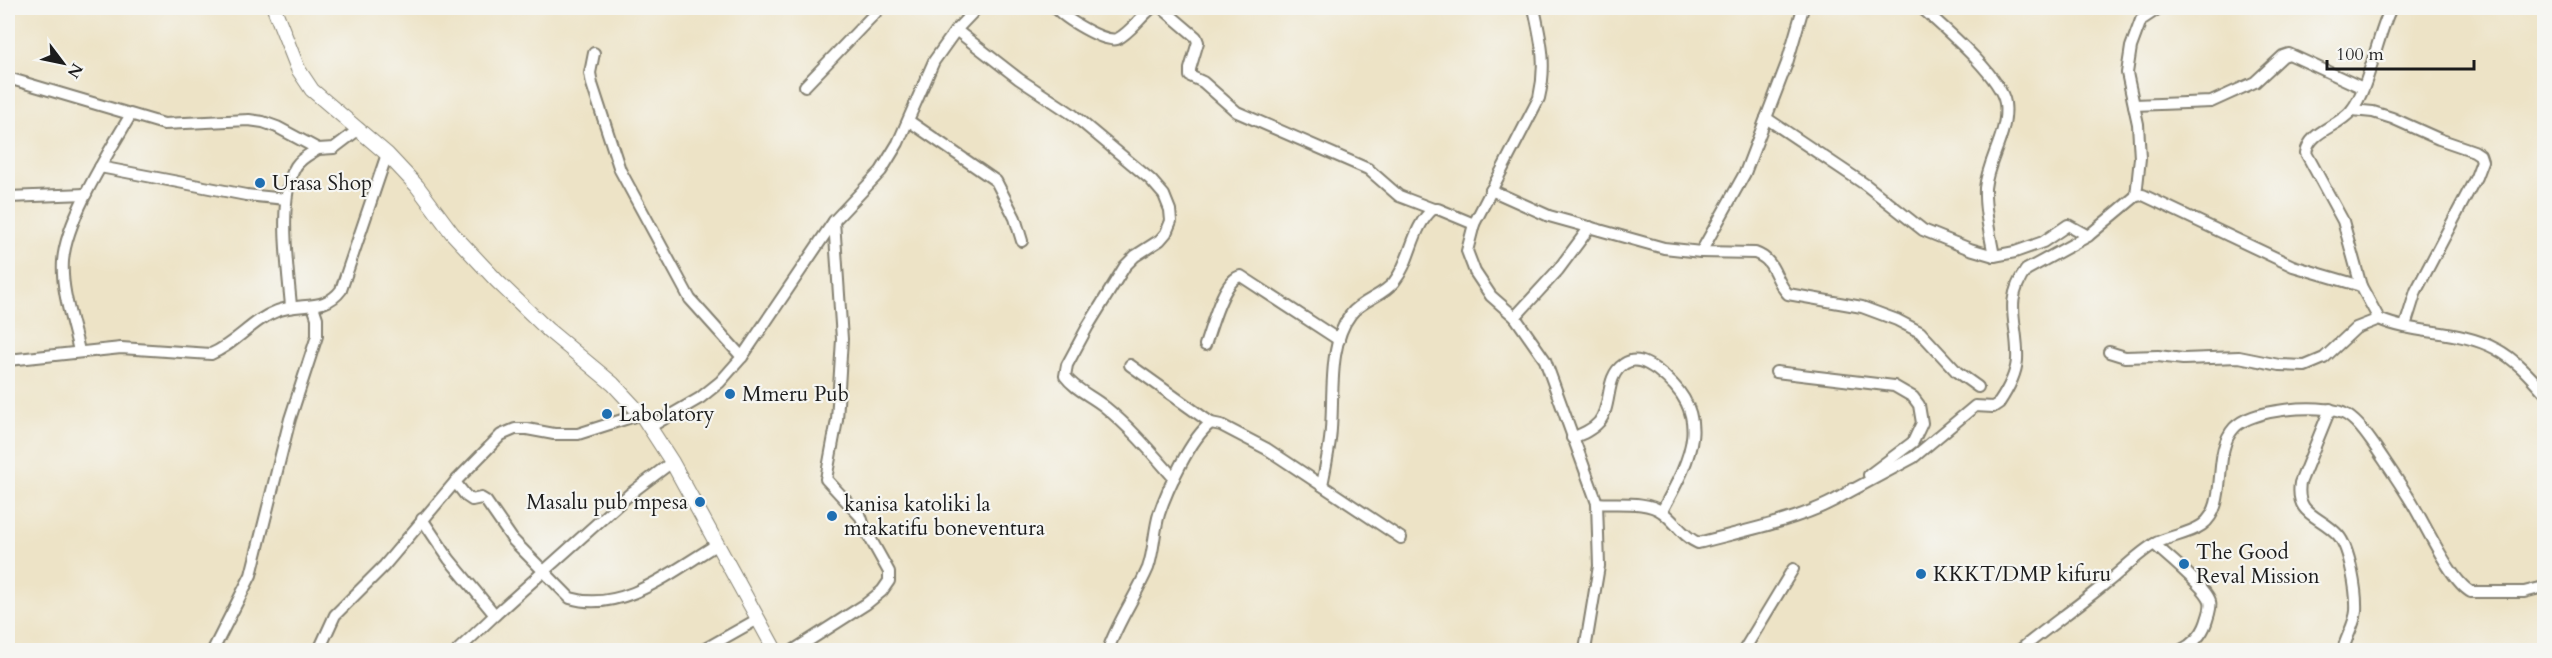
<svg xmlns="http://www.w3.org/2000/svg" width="2552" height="658" viewBox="0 0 2552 658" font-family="Cardo,serif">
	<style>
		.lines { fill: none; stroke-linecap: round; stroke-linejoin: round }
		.minor-casing { stroke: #848071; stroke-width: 14 }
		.tertiary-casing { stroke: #848071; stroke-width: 16 }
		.minor { stroke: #fff; stroke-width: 10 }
		.tertiary { stroke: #fff; stroke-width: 14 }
		.poi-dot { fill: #1f6fb2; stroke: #f6f6f2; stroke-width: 2 }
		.labels { text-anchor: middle; stroke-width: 4.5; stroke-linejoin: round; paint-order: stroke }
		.poi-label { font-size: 21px; fill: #1c1c1c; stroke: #f6f6f2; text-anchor: start }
	</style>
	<rect width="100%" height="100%" fill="#f6f6f2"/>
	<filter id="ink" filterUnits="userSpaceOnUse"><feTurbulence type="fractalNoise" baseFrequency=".0167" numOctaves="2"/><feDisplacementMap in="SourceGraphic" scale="12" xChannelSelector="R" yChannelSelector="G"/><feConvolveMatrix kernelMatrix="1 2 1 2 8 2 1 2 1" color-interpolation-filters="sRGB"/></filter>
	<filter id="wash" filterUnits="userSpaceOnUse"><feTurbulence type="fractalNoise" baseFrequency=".008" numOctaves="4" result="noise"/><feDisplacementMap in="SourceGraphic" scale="24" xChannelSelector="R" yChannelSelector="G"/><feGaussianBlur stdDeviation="1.35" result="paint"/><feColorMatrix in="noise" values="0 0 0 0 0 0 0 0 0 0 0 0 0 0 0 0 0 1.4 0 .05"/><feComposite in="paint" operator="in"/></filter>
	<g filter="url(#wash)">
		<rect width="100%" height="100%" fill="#ede3c6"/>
	</g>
	<g filter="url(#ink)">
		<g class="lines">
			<defs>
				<g id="minor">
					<path d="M1056 8C1064 18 1104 43 1117 39 1129 34 1141 16 1152 8"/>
					<path d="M1162 8 1196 37 1198 42 1190 69V76L1203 82 1237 112 1368 169 1399 196 1433 209"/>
					<path d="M1534 8C1541 41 1547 64 1539 98L1474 224 1467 251 1475 272 1491 296 1515 317 1545 360 1597 503 1599 566 1585 650"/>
					<path d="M1922 8C1943 27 2001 76 2005 103 2009 133 1988 159 1985 188 1984 210 1990 234 1994 256"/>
					<path d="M2391 8C2377 35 2369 89 2351 111 2338 127 2309 131 2306 153L2343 221 2361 286 2379 319C2415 335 2460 329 2496 349 2515 359 2530 376 2544 392"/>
					<path d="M956 30 1019 79 1072 114 1151 180 1164 195 1170 210 1171 221 1166 233 1160 240 1135 256 1125 266 1088 326 1067 365 1065 376C1075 390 1092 396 1105 407 1131 428 1152 453 1174 478"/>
					<path d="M594 53 590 73 592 84 620 170 690 299 742 357"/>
					<path d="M8 78 164 124 249 120 263 122 277 127 318 149 334 148 359 129"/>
					<path d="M805 86 880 8"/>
					<path d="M2134 105 2211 102 2255 82 2283 56 2289 54 2363 88"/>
					<path d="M2352 110 2373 112 2392 118 2439 139 2474 151 2480 155 2482 161 2476 177 2416 291 2405 326"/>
					<path d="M1766 118 1866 185 1923 230 1970 249 1994 256 2015 252 2043 242 2068 225 2088 236"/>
					<path d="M909 121 996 181 1015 218 1022 241"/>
					<path d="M100 167 246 195 286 199"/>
					<path d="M1491 190 1549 216 1664 248 1701 252 1755 253C1776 260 1774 280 1788 294L1862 307 1897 320 1920 332 1957 372 1978 387"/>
					<path d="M2136 196 2140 158 2138 124 2127 73 2131 47 2141 20 2159 8"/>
					<path d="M8 197 86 194"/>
					<path d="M1701 252 1745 173 1787 63 1803 8"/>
					<path d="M291 306C288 270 277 197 296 166 301 158 310 154 318 149"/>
					<path d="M1515 317 1558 270 1590 227"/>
					<path d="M1205 345C1211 329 1223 279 1241 276L1339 340"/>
					<path d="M79 351C73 323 61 291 63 261 66 219 109 152 130 116"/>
					<path d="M2109 352 2125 357 2158 356 2183 359 2239 357 2279 365 2305 366 2324 358 2356 328 2379 319"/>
					<path d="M8 360 121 348 211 354C236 344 252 320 277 311 300 302 325 312 341 290L387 154"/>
					<path d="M1130 365 1211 423"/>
					<path d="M1776 372 1894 386 1913 397 1919 405 1922 423 1913 442 1869 475"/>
					<path d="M2330 409 2300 483C2295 516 2320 515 2338 535 2350 548 2357 593 2356 611 2355 624 2346 637 2343 650"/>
					<path d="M650 427 700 398 720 382 742 357 834 221 881 171 898 143 934 61 956 30 977 8"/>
					<path d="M1572 438C1582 434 1592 430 1599 422 1613 405 1604 377 1624 364 1635 356 1647 363 1657 370 1716 414 1690 459 1662 511"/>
					<path d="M455 482 466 496 472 500 481 498 486 501 513 540 570 598C622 614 674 570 716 545"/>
					<path d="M1322 485C1325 470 1328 455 1330 440 1335 402 1326 346 1351 314 1362 300 1383 296 1394 282 1412 260 1411 228 1433 209H1438L1474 224"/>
					<path d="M1847 493 1914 457 1975 406 1993 407 1999 403C2007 391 2016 375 2017 360 2019 325 2002 303 2026 270L2088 236 2136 196 2143 195 2293 266 2361 286"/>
					<path d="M1597 503C1616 505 1646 500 1662 512 1676 522 1682 536 1698 543 1742 531 1817 517 1852 489"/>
					<path d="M422 519 449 559 495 615"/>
					<path d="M2154 544C2166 555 2207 588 2210 601 2212 607 2208 617 2206 623 2202 635 2192 645 2181 650"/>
					<path d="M213 650 251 575 290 419 317 336V318L313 306"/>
					<path d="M319 650 335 615 384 566 455 482 501 435 515 429H527L554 434H578L641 414"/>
					<path d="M458 650 495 615 631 493 672 462"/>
					<path d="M703 650 758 619"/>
					<path d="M794 650 866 604 882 591 889 581V572L865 529 861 517 826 479 837 420 842 339 834 221"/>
					<path d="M1108 650C1118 621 1136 596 1148 568 1154 551 1154 531 1159 514 1167 490 1191 437 1211 423L1221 425 1267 449 1401 538"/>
					<path d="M1744 650 1793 569"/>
					<path d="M2020 650C2048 627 2078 606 2106 583 2122 571 2138 553 2156 543 2170 536 2189 534 2202 525 2230 505 2211 453 2234 428 2251 409 2319 403 2343 413 2356 419 2366 434 2374 445 2386 463 2398 480 2409 498 2424 521 2450 581 2471 592H2524L2544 587"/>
				</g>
				<path id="tertiary" d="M274 8 298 69 312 90 387 154 417 186 452 233 497 281 548 330 613 384 641 414 672 462 775 650"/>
			</defs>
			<use href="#minor" class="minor-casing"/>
			<use href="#tertiary" class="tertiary-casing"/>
			<use href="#minor" class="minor"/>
			<use href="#tertiary" class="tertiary"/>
		</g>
	</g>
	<g class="poi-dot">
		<circle cx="260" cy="183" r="6"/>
		<circle cx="730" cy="394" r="6"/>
		<circle cx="607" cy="414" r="6"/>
		<circle cx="700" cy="502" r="6"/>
		<circle cx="832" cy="516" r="6"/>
		<circle cx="2184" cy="564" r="6"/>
		<circle cx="1921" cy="574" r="6"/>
	</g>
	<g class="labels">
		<g class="poi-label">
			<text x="272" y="190">Urasa Shop</text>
			<text x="742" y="401">Mmeru Pub</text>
			<text x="619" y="421">Labolatory</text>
			<text x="688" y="509" text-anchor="end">Masalu pub mpesa</text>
			<text x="844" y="511">kanisa katoliki la<tspan x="844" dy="24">mtakatifu boneventura</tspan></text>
			<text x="2196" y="559">The Good<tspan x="2196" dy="24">Reval Mission</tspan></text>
			<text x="1933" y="581">KKKT/DMP kifuru</text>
		</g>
	</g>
	<rect width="2552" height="658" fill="none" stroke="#f6f6f2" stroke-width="30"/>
	<g transform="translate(63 63) rotate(122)" stroke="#f6f6f2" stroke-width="4.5" paint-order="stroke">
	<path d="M0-4.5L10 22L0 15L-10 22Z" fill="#1c1c1c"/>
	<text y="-9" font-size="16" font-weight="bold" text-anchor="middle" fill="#1c1c1c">N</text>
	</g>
	<path d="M2327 60v9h147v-9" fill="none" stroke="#1c1c1c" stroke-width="3"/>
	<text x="2336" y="60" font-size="18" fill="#1c1c1c" stroke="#f6f6f2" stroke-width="4.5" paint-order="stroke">100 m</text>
</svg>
